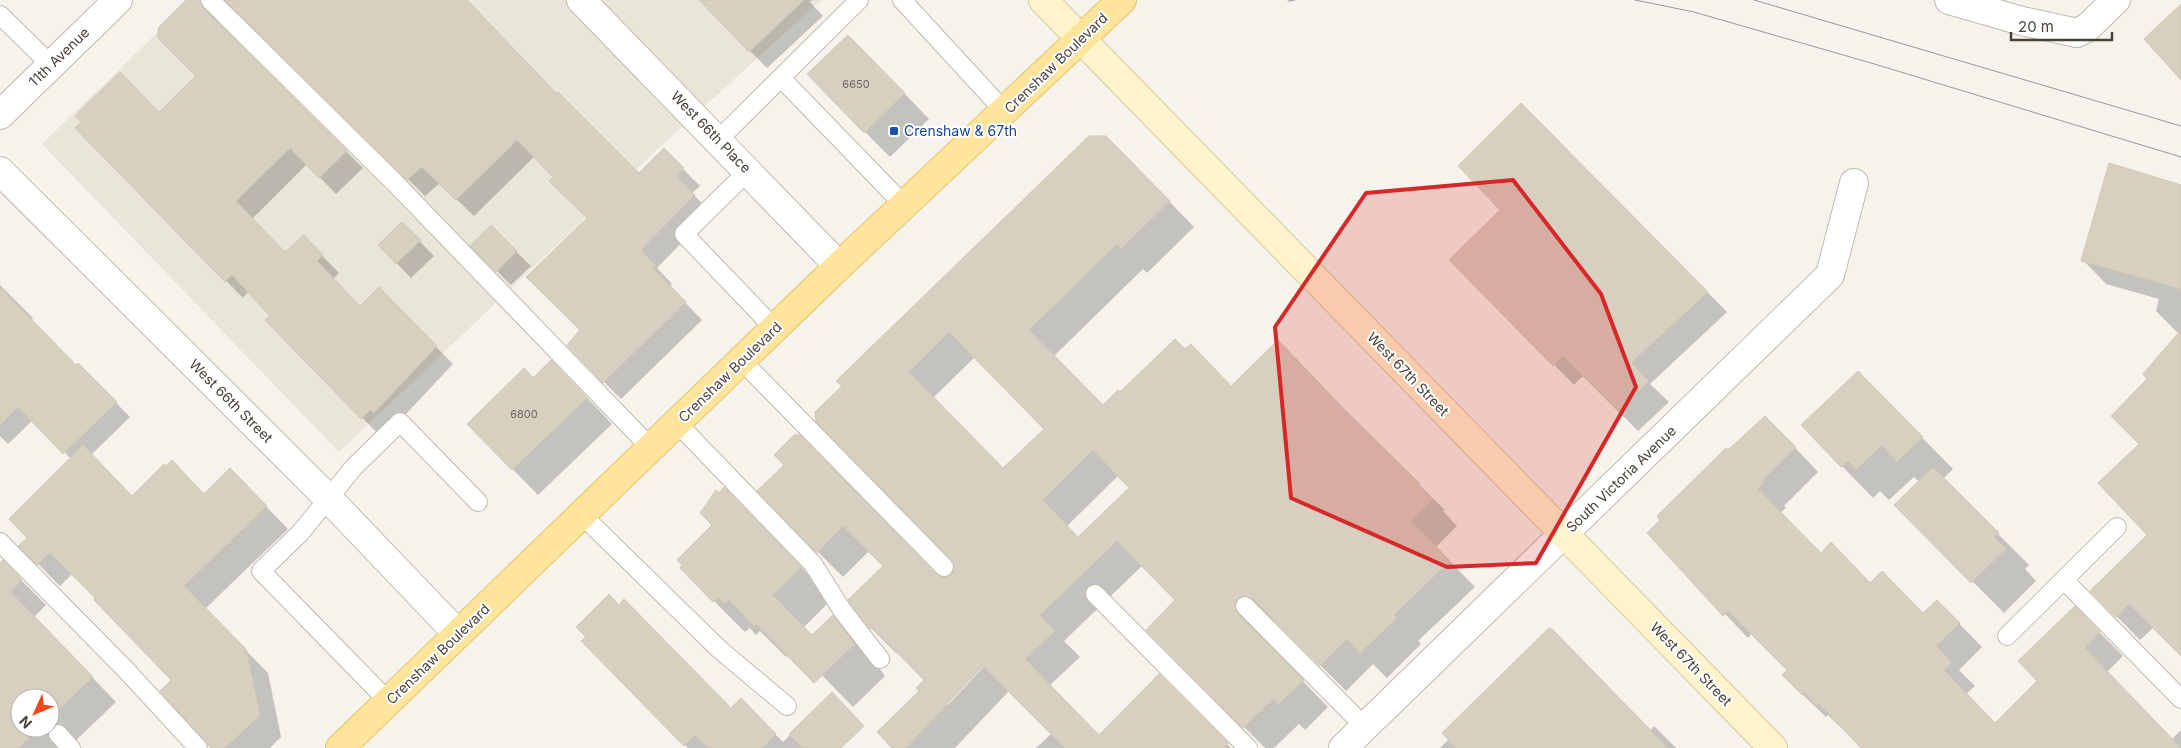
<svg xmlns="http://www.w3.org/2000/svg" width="2181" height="748" viewBox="0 0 2181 748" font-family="Inter,sans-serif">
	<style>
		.residential { fill: #e9e5d9 }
		.shadow { fill: #0003; fill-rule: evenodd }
		.building { fill: #d7cfc0; stroke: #d2c7b3; fill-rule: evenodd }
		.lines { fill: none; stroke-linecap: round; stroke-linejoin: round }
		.lane-casing { stroke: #c1bbad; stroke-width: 20 }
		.street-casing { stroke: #c1bbad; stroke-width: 30 }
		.secondary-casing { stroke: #d5c89a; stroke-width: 30 }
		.primary-casing { stroke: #e5c469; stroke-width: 30 }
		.lane { stroke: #fff; stroke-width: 18 }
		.street { stroke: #fff; stroke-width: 28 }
		.secondary { stroke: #fff4cc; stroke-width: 28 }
		.primary { stroke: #fee59b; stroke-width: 28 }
		.tram { stroke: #999; stroke-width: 1 }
		.marked { fill: #d62828; fill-opacity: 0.2; stroke: #d62828; stroke-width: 4; stroke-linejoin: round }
		.transit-dot { fill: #1a4fb4; stroke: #fff; stroke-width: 2 }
		.labels { text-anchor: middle; stroke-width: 4; stroke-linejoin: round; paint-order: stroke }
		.number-label { font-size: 11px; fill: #6d675a }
		.street-label { font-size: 14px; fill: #4a4438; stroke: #fff }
		.transit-label { font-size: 14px; fill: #164399; stroke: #fff; text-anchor: start }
	</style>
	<rect width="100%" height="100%" fill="#f5f3eb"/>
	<path class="residential" d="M191 0H821L662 145 339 452 42 144Z"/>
	<g class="shadow">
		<path d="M193 0H467L557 94 639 174 664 150 700 186 692 193 711 213 657 268 672 284 669 286 702 320 621 399 604 382 582 330 589 218 535 156 474 216 440 183 425 196 236 9 225 6 216 14 219 26 363 168 336 194 307 164 252 219 286 254 304 237 339 273 333 279 360 307 379 289 453 364 391 430 379 435 267 320 272 316 249 291 243 298 77 129 160 114 197 76Z"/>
		<path d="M700 0H812L810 2 823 16 767 68Z"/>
		<path d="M873 61 929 119 890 157 865 132Z"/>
		<path d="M1521 105 1727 312 1650 384 1669 402 1638 431 1583 376 1574 385 1451 260 1502 210Z"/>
		<path d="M1132 163 1194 227 1147 273 1143 269 1054 356 1103 406 1186 351 1232 387 1358 425 1445 510 1443 511 1457 526 1436 547 1475 587 1418 641 1421 644 1387 678 1373 664 1346 691 1279 624 1274 621 1263 623 1260 630 1263 640 1328 707 1305 730 1299 724 1274 748H1265L1148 630 1177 600 1143 565 1064 641 1080 657 1049 686 1099 736 1159 676 1231 748H1036L1052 733 1009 691 955 748H894L926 680 898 652 896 653 871 628 850 600 885 567 869 551 843 577 818 552 786 465 936 576 946 579 953 575 956 565 953 559 818 421ZM975 357 1045 429 1004 470 933 398ZM1119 475 1131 488 1079 538 1067 526ZM987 661 988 662 948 705 946 704Z"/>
		<path d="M2181 187V654L2154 627 2140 640 2092 591 2149 535 2140 444 2149 379 2179 334 2156 311 2159 299 2106 284 2083 260Z"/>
		<path d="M402 223 434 256 411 278 379 245Z"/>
		<path d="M491 227 531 266 511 285 472 246Z"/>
		<path d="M0 285 33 318 31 320 76 367 78 364 130 417 91 455 133 497 252 492 288 529 205 609 268 673 281 737 270 748H213L173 680 97 598 72 574 60 586 20 546 28 538 71 459 33 420 8 444 0 436Z"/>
		<path d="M534 379 577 387 612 424 538 495 468 424Z"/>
		<path d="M1889 404 1953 469 1943 479 2029 565 2025 569 2036 581 2004 613 1896 505 1919 482 1914 477 1889 500 1880 491 1873 498 1842 466Z"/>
		<path d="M1789 441 1818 472 1784 506 1786 508 1780 513 1821 554 1924 614 1937 601 1982 647 1959 670 1975 686 1966 694 1995 724 2039 681 2075 608 2123 656 2107 672 2172 739 2181 730V748H1863L1842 727 1841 728 1828 715 1826 717 1802 694 1789 670 1752 633 1748 638 1648 533 1728 451Z"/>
		<path d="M756 520 832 599 804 627 812 636 833 617 864 648 885 676 853 707 811 664 788 655 786 657 760 631 756 635 750 628 745 632 681 568Z"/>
		<path d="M3 562 46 605 34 617 116 702 68 748H0V565ZM20 698H50V728H20Z"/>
		<path d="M583 641 731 710 741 700 783 742 801 724 824 748H688Z"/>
		<path d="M1654 726 1676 748H1440L1449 739 1650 731Z"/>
	</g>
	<g class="building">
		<path d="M186 0H200L203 8 347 151 319 178 290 148 236 201 285 252 304 235 323 255 317 261 360 306 379 287 437 346 374 413 370 410 361 419 265 320 270 316 232 275 225 282 75 128 81 122 75 116 120 72 159 112 196 76 158 38V28Z"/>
		<path d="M225 0H467L556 93 558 92 639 173 664 148 684 168 676 176 695 195 641 250 656 266 653 268 686 302 603 383 567 345 580 330 526 277 587 218 549 181 553 177 517 140 456 200 422 167 407 180Z"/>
		<path d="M699 0H804L749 52Z"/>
		<path d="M2181 4V80L2144 39Z"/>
		<path d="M848 35 905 93 864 133 807 74Z"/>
		<path d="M1521 103 1708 292 1631 363 1649 381 1618 411 1563 356 1553 366 1449 260 1500 210 1458 166Z"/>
		<path d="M1089 136H1106L1170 201 1121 249 1117 244 1029 330 1103 405 1118 390 1120 392 1175 339 1185 349 1191 344 1231 386 1278 340 1341 406 1420 484 1418 485 1433 499 1411 521 1450 561 1394 615 1397 618 1360 653 1347 639 1320 666 1253 599 1247 596 1238 598 1235 604 1237 613 1304 680 1278 705 1273 699 1243 728 1146 630 1175 600 1117 541 1040 615 1055 631 1025 659 1099 735 1159 674 1228 743 1223 748H1065L983 666 906 748H892L877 732 919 691 916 688 924 680 872 627 870 629 848 600 883 566 843 526 817 553 757 491 784 465 774 455 794 435H800L936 574 946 577 952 574 954 565 952 560 816 422 815 412 842 386 836 381ZM949 332 1044 429 1003 468 909 372ZM1093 450 1129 488 1078 537 1043 500Z"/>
		<path d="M2109 163 2181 185V289L2081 261Z"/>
		<path d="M402 222 421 240 396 264 378 245Z"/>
		<path d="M491 225 517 251 496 272 470 246Z"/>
		<path d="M0 287 76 365 78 363 117 402 63 454 18 407 0 425Z"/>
		<path d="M2181 330V656L2129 604 2116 617 2090 591 2147 535 2098 483 2139 444 2111 416 2147 379 2143 374Z"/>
		<path d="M551 360 587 398 512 470 467 424 524 368 533 378Z"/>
		<path d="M1858 371 1923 437 1897 462 1882 445 1856 470 1848 461 1841 467 1801 425Z"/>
		<path d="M1765 416 1796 447 1761 482 1763 484 1758 489 1821 553 1831 542 1870 583 1882 571 1923 613 1937 600 1960 623 1936 646 1952 662 1944 670 1995 723 2037 681 2018 661 2075 606 2100 632 2085 648 2181 748H1861L1819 704 1817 706 1804 692 1802 695 1782 675 1787 670 1728 611 1723 616 1647 533 1660 520 1657 516 1726 448 1728 450Z"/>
		<path d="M83 445 132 496 164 464 166 466 172 460 204 494 230 468 267 506 184 586 246 649 260 715 225 748H211L208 745 160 691 171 680 94 600 95 598 50 553 37 565 18 546 27 538 9 519Z"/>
		<path d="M1933 467 1999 533 1994 537 2006 549 1971 583 1894 505Z"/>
		<path d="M724 487 801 567 773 595 812 635 833 615 855 644 814 683 756 624 754 626 729 600 724 604 718 597 713 602 680 568 682 565 677 560 712 525 700 513 716 490 719 493Z"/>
		<path d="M3 560 22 580 11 592 93 677 50 718V698H20V728H39L19 748H0V563Z"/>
		<path d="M609 594 619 605 624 599 731 708 741 698 776 734 762 748H708L695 735 684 746 581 641 586 637 576 627Z"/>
		<path d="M1549 628 1553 630 1668 748H1456L1442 733Z"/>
		<path d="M832 692 864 726 841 748H802L789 734Z"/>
	</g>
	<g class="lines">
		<defs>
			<g id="lane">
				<path d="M210 0 394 182 651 448"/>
				<path d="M902 0 1005 112"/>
				<path d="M0 15 51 65"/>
				<path d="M781 78 905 206"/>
				<path d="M718 140 859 0"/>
				<path d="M748 171 684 234 775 329"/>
				<path d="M742 361 944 567"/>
				<path d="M677 423 813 564 842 610 880 659"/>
				<path d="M582 515 719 649 787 706"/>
				<path d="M0 542 126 670 198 748"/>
				<path d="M2064 580 2181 699"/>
				<path d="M1095 594 1248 748"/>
				<path d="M1245 606 1365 727"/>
				<path d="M2007 636 2117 527"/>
				<path d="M389 702 261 571 301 532 354 467 400 422 478 502"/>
				<path d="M58 734 71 748"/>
			</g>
			<g id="street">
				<path d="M581 0 839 266"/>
				<path d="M1949 0 2022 21 2077 33 2088 27 2116 0"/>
				<path d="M0 115 118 0"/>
				<path d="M0 171 328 498 458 634"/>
				<path d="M1343 748 1830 275 1854 183"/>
			</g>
			<path id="secondary" d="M1043 0 1773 748"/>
			<path id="primary" d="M340 748 839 266 1122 0"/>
		</defs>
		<use href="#lane" class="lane-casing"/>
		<use href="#street" class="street-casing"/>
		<use href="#secondary" class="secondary-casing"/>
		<use href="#primary" class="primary-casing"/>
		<use href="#lane" class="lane"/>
		<use href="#street" class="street"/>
		<use href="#secondary" class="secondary"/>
		<use href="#primary" class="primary"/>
		<g class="tram">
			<path d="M1635 0 1694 12 1871 63 2181 157"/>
			<path d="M1754 0 2181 126"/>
			<path d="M1288 1 1295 0"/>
		</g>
	</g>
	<path class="marked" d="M1513 180 1601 294 1636 387 1536 563 1447 567 1291 498 1275 327 1366 193Z"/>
	<rect class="transit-dot" x="889" y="126" width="10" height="10" rx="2.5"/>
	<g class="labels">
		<g class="number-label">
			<text x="856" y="88">6650</text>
			<text x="524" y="418">6800</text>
		</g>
		<g class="street-label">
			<text transform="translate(59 57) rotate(-44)" y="5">11th Avenue</text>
			<text transform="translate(1056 63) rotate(-44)" y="5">Crenshaw Boulevard</text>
			<text transform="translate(711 132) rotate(46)" y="5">West 66th Place</text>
			<text transform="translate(730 372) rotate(-44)" y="5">Crenshaw Boulevard</text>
			<text transform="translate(1408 374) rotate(46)" y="5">West 67th Street</text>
			<text transform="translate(231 401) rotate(45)" y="5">West 66th Street</text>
			<text transform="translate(1621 479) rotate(-44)" y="5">South Victoria Avenue</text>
			<text transform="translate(438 654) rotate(-44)" y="5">Crenshaw Boulevard</text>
			<text transform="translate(1691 664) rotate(46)" y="5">West 67th Street</text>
		</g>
		<g class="transit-label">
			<text x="904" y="136">Crenshaw &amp; 67th</text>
		</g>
	</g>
	<g transform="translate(35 713) rotate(226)"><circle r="24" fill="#ffffff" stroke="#b7b4af"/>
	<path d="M0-4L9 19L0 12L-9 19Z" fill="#fb451d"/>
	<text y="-8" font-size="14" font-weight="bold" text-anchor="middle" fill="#4a4438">N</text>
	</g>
	<path d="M2011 32v8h101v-8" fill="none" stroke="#4a4438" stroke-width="2.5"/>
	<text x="2018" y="32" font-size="15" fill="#4a4438" stroke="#ffffff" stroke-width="4" paint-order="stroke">20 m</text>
</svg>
